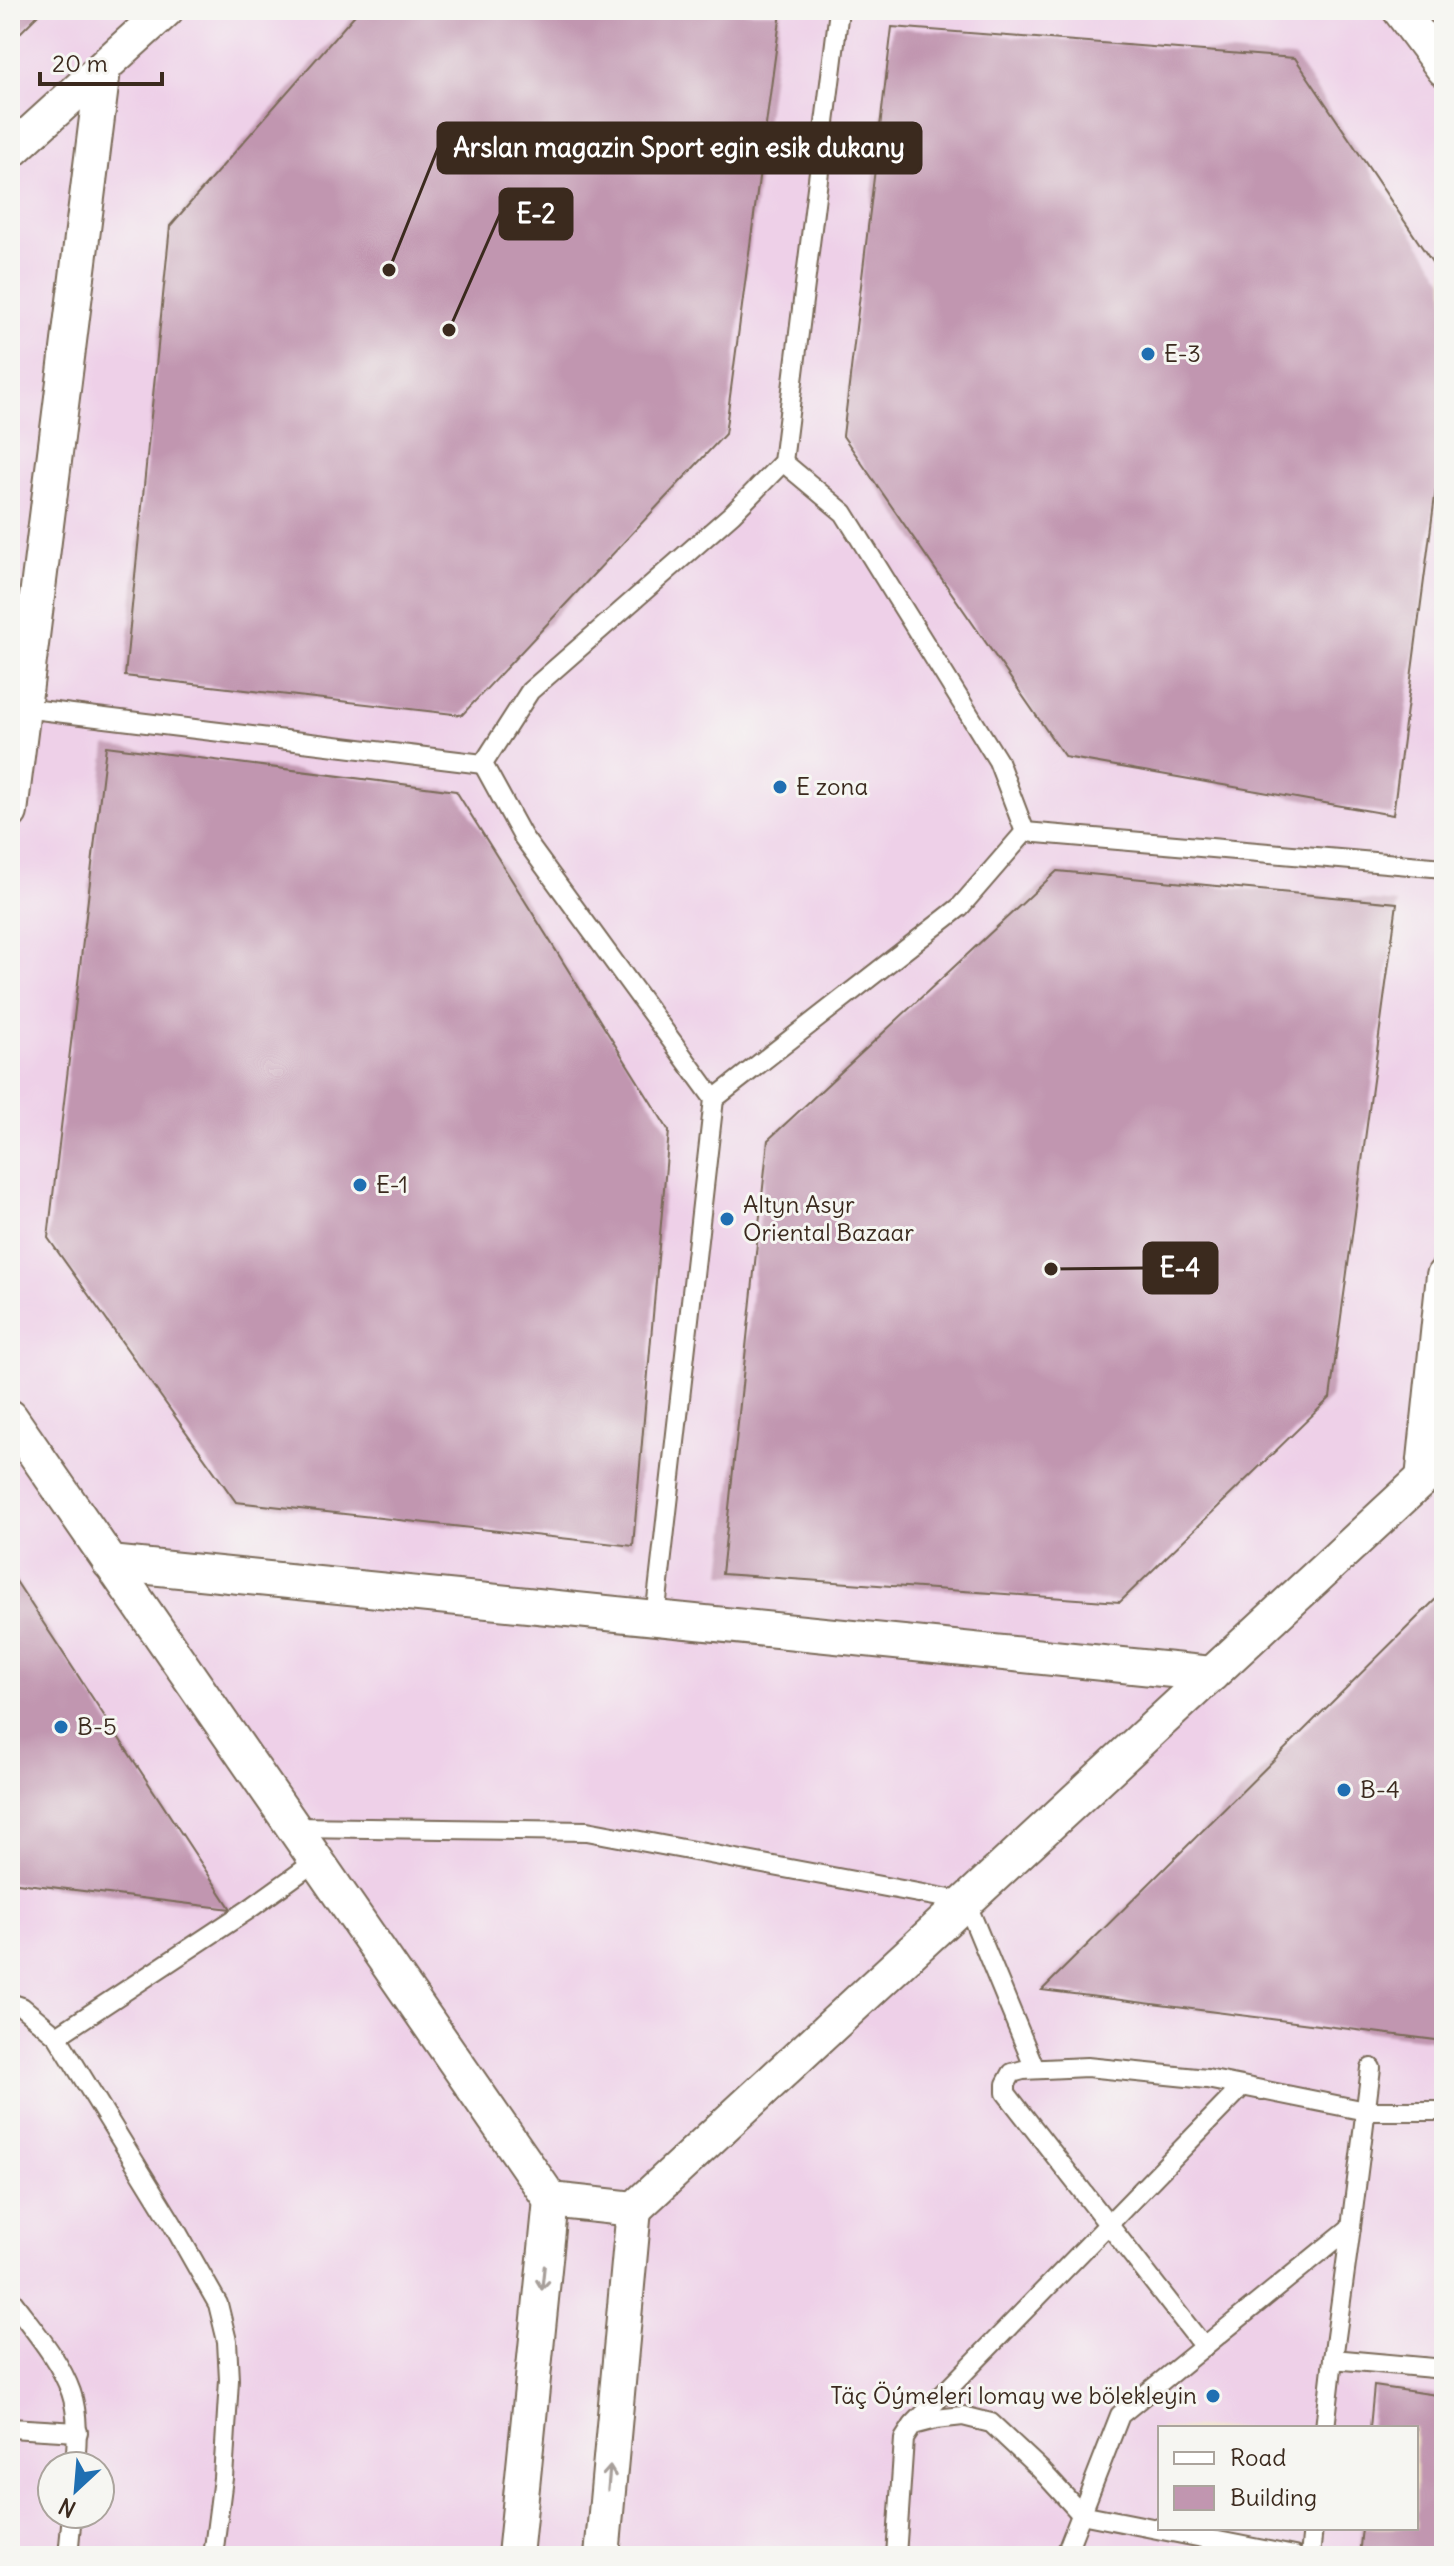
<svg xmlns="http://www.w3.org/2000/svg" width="1454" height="2566" viewBox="0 0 1454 2566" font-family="Delius,sans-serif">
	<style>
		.built { fill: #eed0e8; fill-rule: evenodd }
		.building { fill: #c196b0 }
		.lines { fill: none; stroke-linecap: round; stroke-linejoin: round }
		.service-casing { stroke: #7a6a58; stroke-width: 22 }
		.minor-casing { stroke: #7a6a58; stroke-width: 38 }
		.service { stroke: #fff; stroke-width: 18 }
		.minor { stroke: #fff; stroke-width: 34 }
		.oneway { stroke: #a79f9a }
		.poi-dot { fill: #1f6fb2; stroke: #f6f6f2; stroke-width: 3 }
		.labels { text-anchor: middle; stroke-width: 6; stroke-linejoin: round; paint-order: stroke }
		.poi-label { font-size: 24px; fill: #3b2a1e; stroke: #f6f6f2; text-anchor: start }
		.leader { fill: none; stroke: #3b2a1e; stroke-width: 3 }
		.callout-dot { fill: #3b2a1e; stroke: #f6f6f2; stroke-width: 3 }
		.callout { fill: #3b2a1e; stroke: #3b2a1e; stroke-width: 3 }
		.callout-label { font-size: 26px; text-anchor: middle; font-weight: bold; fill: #fff }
	</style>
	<rect width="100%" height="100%" fill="#f6f6f2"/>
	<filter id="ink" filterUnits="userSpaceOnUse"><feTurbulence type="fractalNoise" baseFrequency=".0125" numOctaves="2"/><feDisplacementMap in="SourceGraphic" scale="16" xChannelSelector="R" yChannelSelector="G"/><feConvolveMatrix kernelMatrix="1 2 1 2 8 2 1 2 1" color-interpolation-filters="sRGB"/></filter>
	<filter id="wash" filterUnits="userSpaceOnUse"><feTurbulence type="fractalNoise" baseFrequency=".006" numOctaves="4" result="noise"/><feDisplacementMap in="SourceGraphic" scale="32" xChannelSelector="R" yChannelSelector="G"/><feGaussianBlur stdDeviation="1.8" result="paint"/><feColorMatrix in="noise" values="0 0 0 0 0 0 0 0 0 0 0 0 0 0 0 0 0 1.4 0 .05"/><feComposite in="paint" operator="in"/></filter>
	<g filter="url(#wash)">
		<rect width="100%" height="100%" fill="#f0e1c5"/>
		<path class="built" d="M10 10H1444V2556H10ZM1160 2428H1416V2528H1160ZM52 2466H100V2514H52Z"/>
		<g id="blocks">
			<g class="building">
				<path d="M10 10H43L10 43Z"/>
				<path d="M359 10 781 12 725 434 462 715 125 676 170 226Z"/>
				<path d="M892 27 1295 58 1444 280V428L1393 815 1065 757 843 436Z"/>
				<path d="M106 746 456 791 669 1131 633 1546 236 1502 48 1238Z"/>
				<path d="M1057 871 1397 903 1330 1398 1120 1602 722 1574 768 1140Z"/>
				<path d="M10 1572 231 1909 10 1882Z"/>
				<path d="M1444 1591V2041L1042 1990Z"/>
				<path d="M1374 2386 1444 2396V2556H1359L1362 2528H1416V2428H1370Z"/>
			</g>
		</g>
	</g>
	<g filter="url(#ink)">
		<use href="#blocks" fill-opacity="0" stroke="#7a6a58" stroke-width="2"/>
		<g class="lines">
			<defs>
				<g id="service">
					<path d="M783 462 844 513 998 761 1025 832"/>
					<path d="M23 708 483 764"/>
					<path d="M714 1099 960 907 1025 832 1444 868"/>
					<path d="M655 1618 714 1099 523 837 483 764 530 691 732 514 783 462 839 10"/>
					<path d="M293 1827 587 1831 966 1902 1035 2069"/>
					<path d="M10 2003 22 2007 57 2036 172 2223 218 2304 227 2341 229 2380 223 2478 213 2556"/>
					<path d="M57 2036 248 1910 316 1861"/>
					<path d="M1351 2227 1371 2068"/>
					<path d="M10 2298C31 2327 59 2358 71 2392 79 2415 77 2442 75 2466"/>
					<path d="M1204 2347 1006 2093V2084L1012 2073 1023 2070 1087 2067 1207 2079 1366 2111H1444"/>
					<path d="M915 2423 1242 2087"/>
					<path d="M10 2428 78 2432"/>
					<path d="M1325 2428 1333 2359 1444 2369"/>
					<path d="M68 2556 72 2514"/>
					<path d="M896 2556 904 2439 913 2425 936 2419 963 2416 991 2423 1040 2469 1081 2514 1294 2556"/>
					<path d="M1065 2556 1120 2415 1351 2227 1333 2359"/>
					<path d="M1310 2556 1313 2528"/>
				</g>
				<g id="minor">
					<path d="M1400 10 1444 69"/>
					<path d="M10 152 166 10"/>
					<path d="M10 812 103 70"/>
					<path d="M10 1417 551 2200 634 2209 1444 1459"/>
					<path d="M1423 1479 1444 1275"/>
					<path d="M110 1563 1212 1674"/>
					<path d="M515 2556 551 2200"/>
					<path d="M602 2556 634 2209"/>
				</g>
			</defs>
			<use href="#service" class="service-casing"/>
			<use href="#minor" class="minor-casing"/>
			<use href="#service" class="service"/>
			<use href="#minor" class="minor"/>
		</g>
		<defs><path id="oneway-shaft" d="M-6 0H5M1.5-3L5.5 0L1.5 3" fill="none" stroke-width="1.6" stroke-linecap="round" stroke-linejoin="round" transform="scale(2)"/></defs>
		<g class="oneway">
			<use href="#oneway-shaft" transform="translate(543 2278) rotate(96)"/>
			<use href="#oneway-shaft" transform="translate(609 2478) rotate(-85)"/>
		</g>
	</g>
	<g class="poi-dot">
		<circle cx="1148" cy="354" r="8"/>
		<circle cx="780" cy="787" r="8"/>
		<circle cx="360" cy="1185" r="8"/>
		<circle cx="727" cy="1219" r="8"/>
		<circle cx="61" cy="1727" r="8"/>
		<circle cx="1344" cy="1790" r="8"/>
		<circle cx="1213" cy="2396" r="8"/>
	</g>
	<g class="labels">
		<g class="poi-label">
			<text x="1164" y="362">E-3</text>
			<text x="796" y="795">E zona</text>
			<text x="376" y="1193">E-1</text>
			<text x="743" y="1213">Altyn Asyr<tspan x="743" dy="28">Oriental Bazaar</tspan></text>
			<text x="77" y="1735">B-5</text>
			<text x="1360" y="1798">B-4</text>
			<text x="1197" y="2404" text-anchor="end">Täç Öýmeleri lomay we bölekleyin</text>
		</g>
	</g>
	<path class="leader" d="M389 270L438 148M449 330L500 214M1051 1269L1144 1268"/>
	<g class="callout-dot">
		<circle cx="389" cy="270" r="8"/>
		<circle cx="449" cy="330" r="8"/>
		<circle cx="1051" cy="1269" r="8"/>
	</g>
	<g class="callout">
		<rect x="438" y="123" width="483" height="50" rx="8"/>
		<rect x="500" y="189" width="72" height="50" rx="8"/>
		<rect x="1144" y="1243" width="73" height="50" rx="8"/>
	</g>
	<g class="callout-label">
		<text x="679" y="157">Arslan magazin Sport egin esik dukany</text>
		<text x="536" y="223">E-2</text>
		<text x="1180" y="1277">E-4</text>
	</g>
	<rect width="1454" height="2566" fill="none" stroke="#f6f6f2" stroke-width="40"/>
	<rect x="1158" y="2426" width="260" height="104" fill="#f6f6f2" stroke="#aba49d" stroke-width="2"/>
	<rect x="1174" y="2452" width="40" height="12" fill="#ffffff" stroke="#aba49d" stroke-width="2"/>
	<text x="1230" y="2466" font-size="24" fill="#3b2a1e">Road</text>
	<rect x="1174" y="2486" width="40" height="24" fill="#c196b0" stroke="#aba49d" stroke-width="2"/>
	<text x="1230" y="2506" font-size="24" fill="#3b2a1e">Building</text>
	<g transform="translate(76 2490) rotate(206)"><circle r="38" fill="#f6f6f2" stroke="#aba49d" stroke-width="2"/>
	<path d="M0-6L14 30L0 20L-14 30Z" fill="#1f6fb2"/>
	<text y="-12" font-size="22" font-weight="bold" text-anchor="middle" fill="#3b2a1e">N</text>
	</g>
	<path d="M40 72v12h122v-12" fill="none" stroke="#3b2a1e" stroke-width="4"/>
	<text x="52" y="72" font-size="24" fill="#3b2a1e" stroke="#f6f6f2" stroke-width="6" paint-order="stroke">20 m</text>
</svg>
